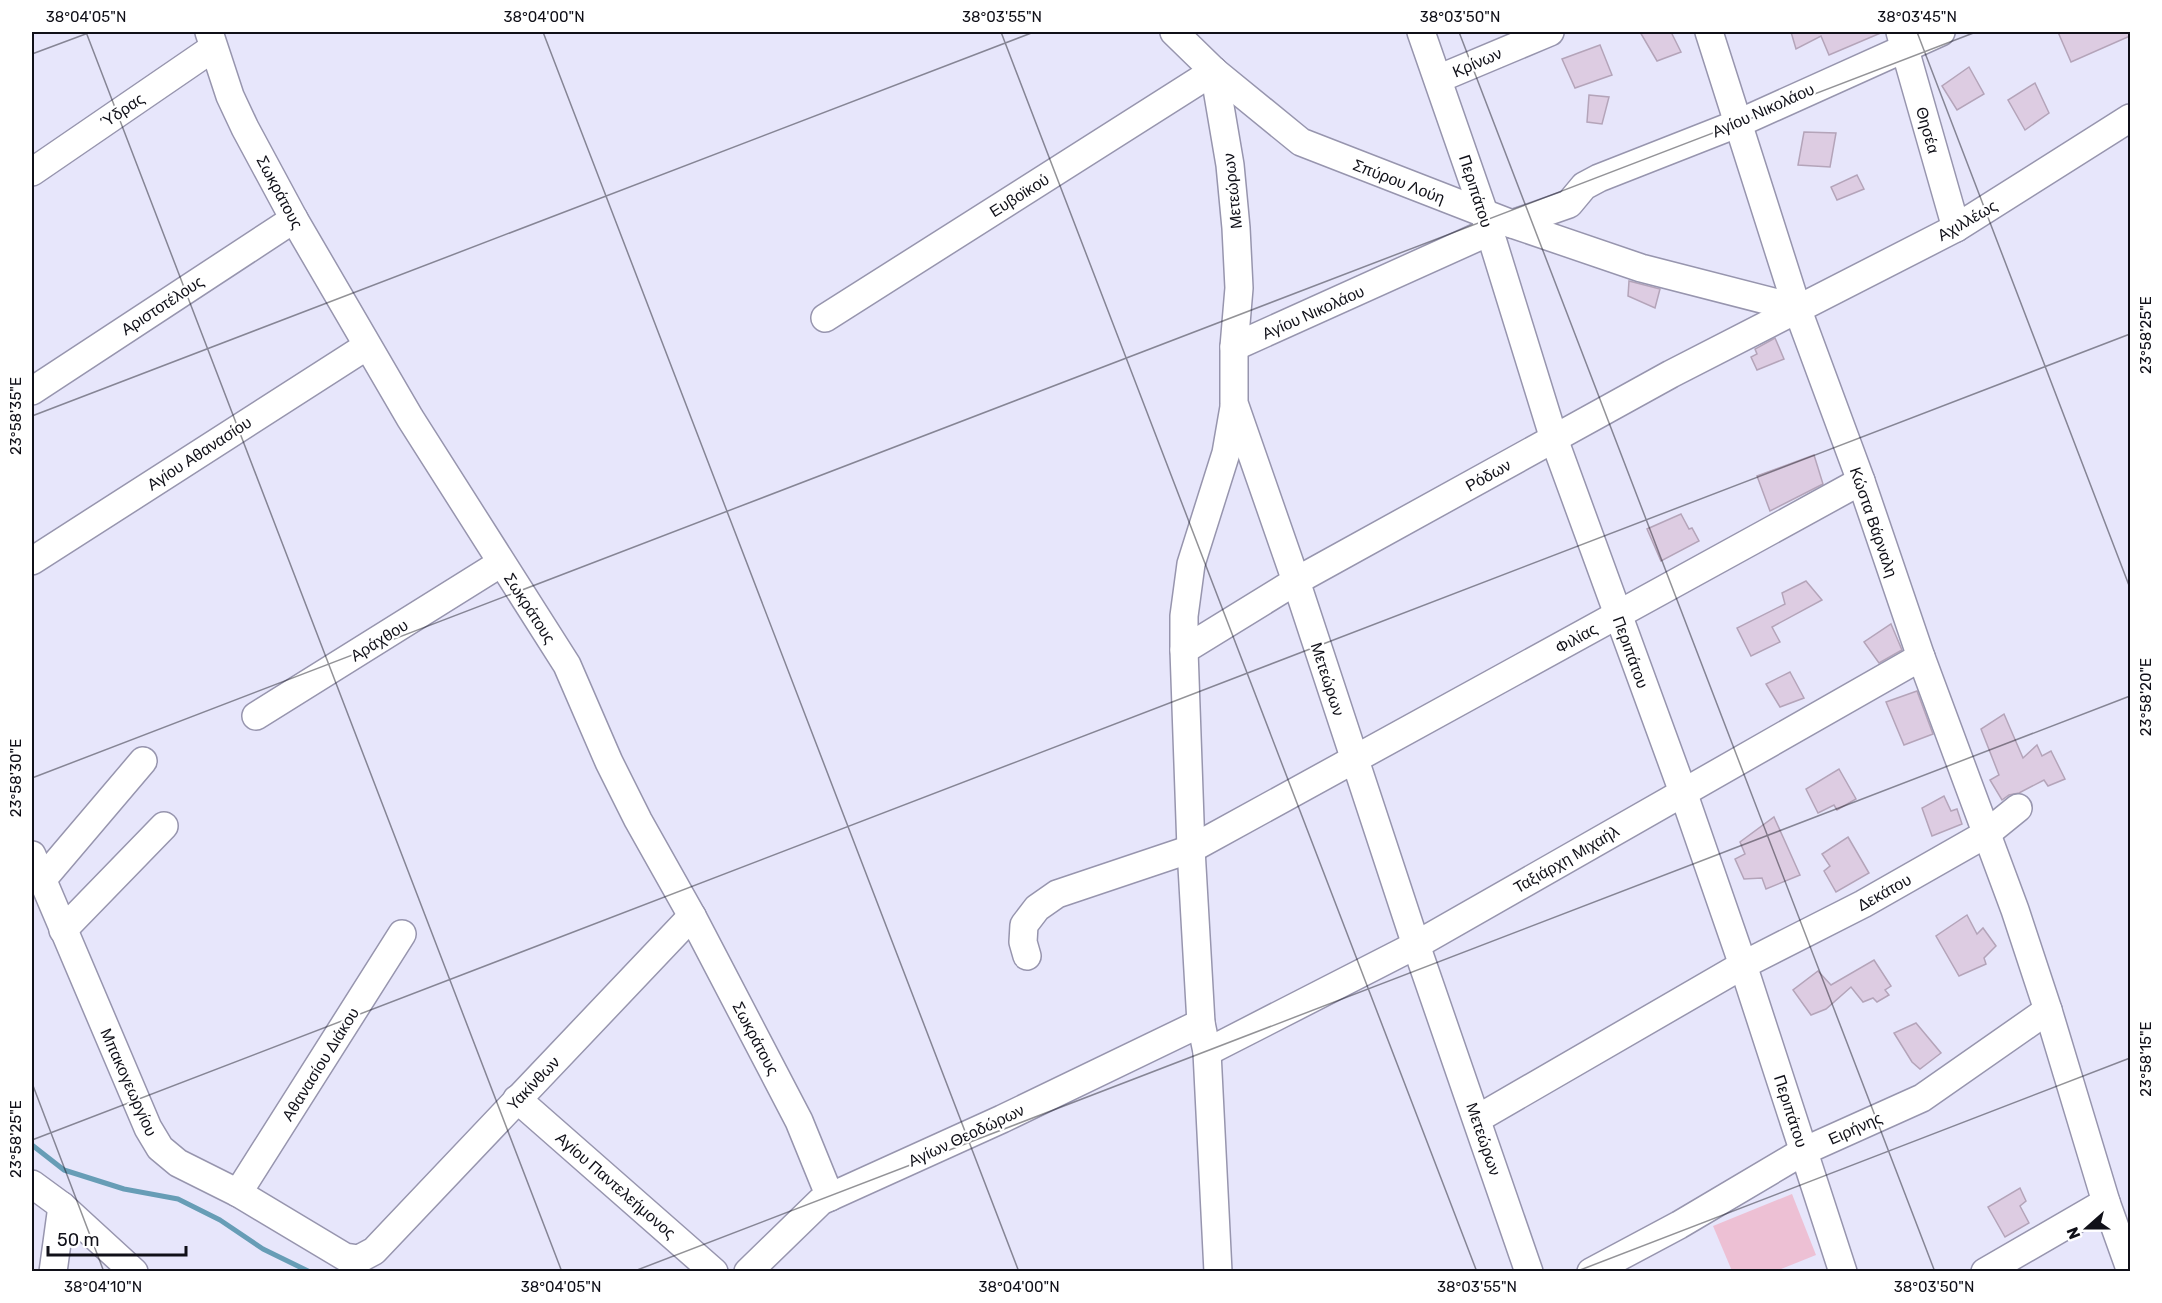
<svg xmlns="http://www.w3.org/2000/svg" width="2162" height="1303" viewBox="0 0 2162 1303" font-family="Rubik,sans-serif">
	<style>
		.green { fill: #edc0d4 }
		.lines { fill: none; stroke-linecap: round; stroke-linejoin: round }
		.stream { stroke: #679db6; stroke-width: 5 }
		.building { fill: #ddcce2; stroke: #b4a4b9; stroke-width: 1.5 }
		.minor-casing { stroke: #9795ae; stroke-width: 30 }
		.minor { stroke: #fff; stroke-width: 27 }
		.ticks { fill: none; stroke: #101018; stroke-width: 1.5; stroke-opacity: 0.45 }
		.labels { text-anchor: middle; stroke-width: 4.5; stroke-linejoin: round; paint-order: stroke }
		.street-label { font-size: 16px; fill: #101018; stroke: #fff }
		.neatline { fill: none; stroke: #101018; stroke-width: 2 }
		.ticks-label { font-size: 15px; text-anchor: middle; fill: #101018 }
	</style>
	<rect width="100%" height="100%" fill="#e7e6fb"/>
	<path class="green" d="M1792 1194 1816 1255 1776 1271H1732L1713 1226Z"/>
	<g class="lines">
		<path class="stream" d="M32 1145 64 1170 124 1189 178 1199 220 1220 263 1249 310 1272"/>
	</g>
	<g class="building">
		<path d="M1640 32H1671L1681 52 1657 61Z"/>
		<path d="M1791 32H1883L1829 55 1821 36 1796 49Z"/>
		<path d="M2058 32H2130V36L2071 62Z"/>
		<path d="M1600 45 1612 75 1575 88 1562 59Z"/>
		<path d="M1969 67 1984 94 1957 110 1942 86Z"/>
		<path d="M2035 83 2049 113 2025 130 2008 100Z"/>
		<path d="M1589 95 1609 97 1602 124 1587 122Z"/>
		<path d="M1804 132 1836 133 1830 167 1798 165Z"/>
		<path d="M1857 175 1864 189 1837 200 1831 187Z"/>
		<path d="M1629 281 1660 289 1655 308 1628 296Z"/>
		<path d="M1775 338 1784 359 1757 370 1751 357 1757 354 1755 349Z"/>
		<path d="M1814 455 1823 484 1770 511 1757 476Z"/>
		<path d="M1681 514 1689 529 1692 528 1699 541 1661 561 1647 529Z"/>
		<path d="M1806 581 1822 600 1772 627 1780 642 1751 656 1737 628 1785 604 1782 593Z"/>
		<path d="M1891 624 1902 650 1879 663 1864 642Z"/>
		<path d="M1790 672 1804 698 1780 707 1766 684Z"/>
		<path d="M1917 691 1933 734 1904 745 1886 702Z"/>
		<path d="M2004 714 2023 758 2037 745 2042 756 2051 751 2065 779 2048 786 2044 780 2019 793 2009 795 2002 800 1990 780 1999 775 1981 729Z"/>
		<path d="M1839 769 1856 799 1837 810 1834 805 1818 813 1806 789Z"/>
		<path d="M1944 796 1951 811 1957 809 1962 824 1932 836 1922 808Z"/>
		<path d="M1774 817 1800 875 1766 889 1762 878 1744 879 1735 859 1745 854 1740 842Z"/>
		<path d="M1848 837 1869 873 1836 892 1824 871 1830 866 1822 854Z"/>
		<path d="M1967 915 1977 934 1983 928 1996 946 1984 958 1986 964 1959 976 1936 936Z"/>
		<path d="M1874 960 1891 986 1885 990 1889 995 1877 1002 1873 998 1863 1002 1851 987 1826 1009 1811 1015 1793 990 1818 971 1831 985Z"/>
		<path d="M1916 1023 1941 1053 1920 1069 1912 1062 1894 1033Z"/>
		<path d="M2020 1188 2026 1201 2020 1206 2029 1223 2005 1237 1988 1207Z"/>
	</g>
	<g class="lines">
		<defs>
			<g id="minor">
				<path d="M209 32 230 96 245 128 294 219 410 418 567 665 609 762 638 820 692 916 799 1121 830 1197"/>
				<path d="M1174 32 1214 71 1301 142 1512 224 1641 268 1797 308"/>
				<path d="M1421 32 1484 213 1554 439 1683 792 1743 965 1843 1272"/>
				<path d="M1709 32 1797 308 1861 481 1921 657 2015 910 2048 1010 2106 1202 2130 1269"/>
				<path d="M1900 32 1956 228"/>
				<path d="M1214 71 1230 165 1236 228 1239 288 1234 347V403L1296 581 1416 945 1529 1272"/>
				<path d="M1438 79 1550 32"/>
				<path d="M32 172 213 48"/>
				<path d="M1512 224 1569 204 1584 186 1599 178 1739 123 1941 32"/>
				<path d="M825 318 1214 71"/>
				<path d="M1234 347 1489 232"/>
				<path d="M32 391 294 219"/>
				<path d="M32 561 367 346"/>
				<path d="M1184 650 1296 581 1671 374 1956 228 2130 118"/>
				<path d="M256 716 501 563"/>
				<path d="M32 855 148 1128 160 1148 178 1163 238 1193 345 1257 359 1259 374 1251 692 916"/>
				<path d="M42 880 143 761"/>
				<path d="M63 930 164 826"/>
				<path d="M1027 956 1023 942 1024 925 1037 908 1057 894 1191 849 1861 481"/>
				<path d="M1207 1052 1416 945 1921 657"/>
				<path d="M517 1099 714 1272"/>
				<path d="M1477 1119 1743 965 1863 904 1986 834 2018 808"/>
				<path d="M32 1184 62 1206 134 1272"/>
				<path d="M238 1193 402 934"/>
				<path d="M53 1272 62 1206"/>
				<path d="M748 1272 821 1201 1002 1119 1201 1023"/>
				<path d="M1218 1272 1207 1052 1201 1023 1191 849 1184 650V616L1191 564 1226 453 1234 407"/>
				<path d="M1591 1272 1679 1225 1804 1151 1922 1098 2048 1010"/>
				<path d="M1985 1272 2106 1202"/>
			</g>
		</defs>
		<use href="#minor" class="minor-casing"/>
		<use href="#minor" class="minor"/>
	</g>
	<path class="ticks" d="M86 32 562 1272M543 32 1019 1272M1001 32 1477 1272M1459 32 1935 1272M1917 32 2130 588M32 54 91 32M32 416 1034 32M32 778 1976 32M32 1083 104 1272M32 1140 2130 334M632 1272 2130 696M1575 1272 2130 1058"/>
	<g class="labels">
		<g class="street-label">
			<text transform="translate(1477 62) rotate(-23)" y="6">Κρίνων</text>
			<text transform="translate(122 110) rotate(-34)" y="6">Ύδρας</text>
			<text transform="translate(1763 110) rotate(-24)" y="6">Αγίου Νικολάου</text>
			<text transform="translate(1928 130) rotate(74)" y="6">Θησέα</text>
			<text transform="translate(1399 181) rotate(21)" y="6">Σπύρου Λούη</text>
			<text transform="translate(1232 191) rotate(-96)" y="6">Μετεώρων</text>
			<text transform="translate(1476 191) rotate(72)" y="6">Περιπάτου</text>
			<text transform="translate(280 192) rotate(62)" y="6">Σωκράτους</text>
			<text transform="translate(1019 195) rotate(-32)" y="6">Ευβοϊκού</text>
			<text transform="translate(1967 220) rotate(-30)" y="6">Αχιλλέως</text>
			<text transform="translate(162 305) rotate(-33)" y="6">Αριστοτέλους</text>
			<text transform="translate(1313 312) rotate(-24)" y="6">Αγίου Νικολάου</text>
			<text transform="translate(199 453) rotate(-33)" y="6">Αγίου Αθανασίου</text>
			<text transform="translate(1488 475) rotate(-29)" y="6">Ρόδων</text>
			<text transform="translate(1874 522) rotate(71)" y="6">Κώστα Βάρναλη</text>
			<text transform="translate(530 608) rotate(57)" y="6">Σωκράτους</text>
			<text transform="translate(1576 638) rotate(-29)" y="6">Φιλίας</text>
			<text transform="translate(379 640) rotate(-32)" y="6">Αράχθου</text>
			<text transform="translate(1631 652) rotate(70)" y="6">Περιπάτου</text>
			<text transform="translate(1328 679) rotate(72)" y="6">Μετεώρων</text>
			<text transform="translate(1566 859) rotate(-30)" y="6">Ταξιάρχη Μιχαήλ</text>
			<text transform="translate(1884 892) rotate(-29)" y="6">Δεκάτου</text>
			<text transform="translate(756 1038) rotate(62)" y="6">Σωκράτους</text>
			<text transform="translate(320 1064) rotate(-58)" y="6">Αθανασίου Διάκου</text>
			<text transform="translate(129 1082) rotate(66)" y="6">Μπακογεωργίου</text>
			<text transform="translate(533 1083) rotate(-46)" y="6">Υακίνθων</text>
			<text transform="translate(1791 1111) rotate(72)" y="6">Περιπάτου</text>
			<text transform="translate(1855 1128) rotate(-24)" y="6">Ειρήνης</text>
			<text transform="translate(966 1135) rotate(-25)" y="6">Αγίων Θεοδώρων</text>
			<text transform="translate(1484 1139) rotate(71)" y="6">Μετεώρων</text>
			<text transform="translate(616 1185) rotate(41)" y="6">Αγίου Παντελεήμονος</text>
		</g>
	</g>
	<rect width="2162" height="1303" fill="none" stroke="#ffffff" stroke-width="66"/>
	<g transform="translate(2087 1228) rotate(249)" stroke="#ffffff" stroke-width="4.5" paint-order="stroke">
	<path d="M0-4.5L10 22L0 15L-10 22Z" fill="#101018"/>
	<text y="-9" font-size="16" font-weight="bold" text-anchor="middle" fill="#101018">N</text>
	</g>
	<path d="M48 1246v9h138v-9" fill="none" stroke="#101018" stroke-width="3"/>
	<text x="57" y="1246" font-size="18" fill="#101018" stroke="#ffffff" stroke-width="4.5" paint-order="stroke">50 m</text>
	<rect x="33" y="33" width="2096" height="1237" class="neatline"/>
	<g class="ticks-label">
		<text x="86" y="22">38°04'05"N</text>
		<text x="544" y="22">38°04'00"N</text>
		<text x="1002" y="22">38°03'55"N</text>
		<text x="1460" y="22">38°03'50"N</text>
		<text x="1917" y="22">38°03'45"N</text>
		<text transform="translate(2146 335) rotate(-90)" y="5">23°58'25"E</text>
		<text transform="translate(16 416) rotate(-90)" y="5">23°58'35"E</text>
		<text transform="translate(2146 697) rotate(-90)" y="5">23°58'20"E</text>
		<text transform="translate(16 778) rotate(-90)" y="5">23°58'30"E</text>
		<text transform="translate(2146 1059) rotate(-90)" y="5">23°58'15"E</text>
		<text transform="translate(16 1139) rotate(-90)" y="5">23°58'25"E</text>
		<text x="103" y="1292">38°04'10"N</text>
		<text x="561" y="1292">38°04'05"N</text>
		<text x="1019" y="1292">38°04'00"N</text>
		<text x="1477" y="1292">38°03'55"N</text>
		<text x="1934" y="1292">38°03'50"N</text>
	</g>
</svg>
